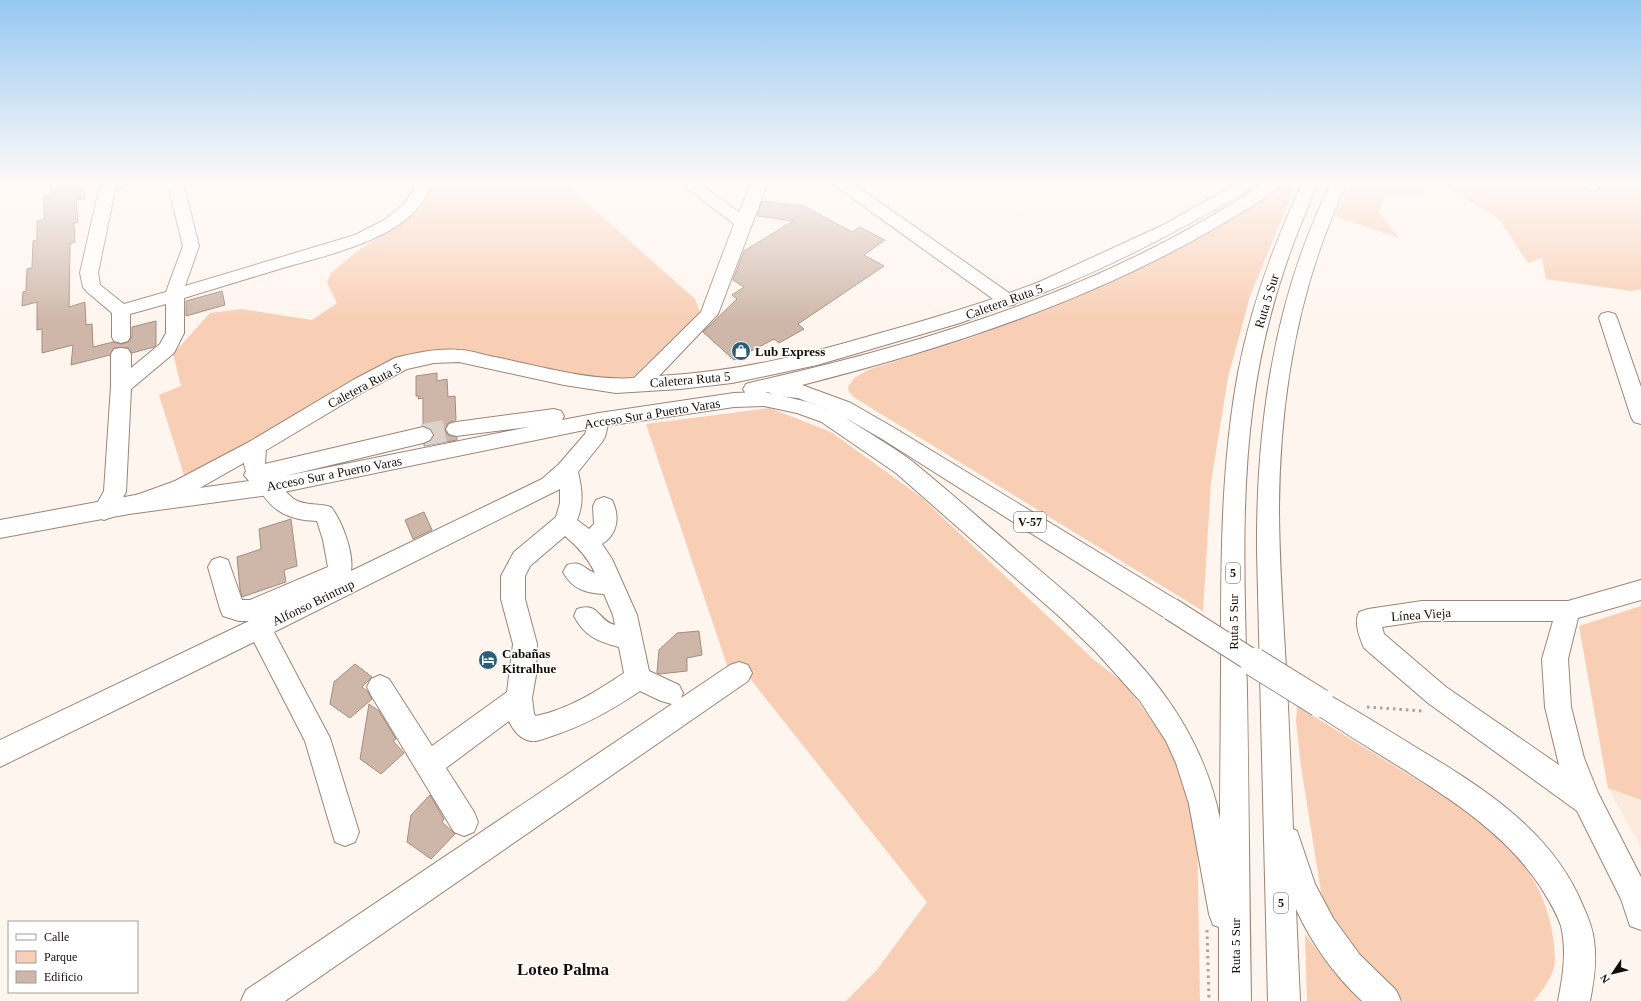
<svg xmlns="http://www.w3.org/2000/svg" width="1641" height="1001" viewBox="0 0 1641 1001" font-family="Georgia,serif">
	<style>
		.built { fill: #fdeadf }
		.green { fill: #f8ceb4 }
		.building { fill: #ceb7a9; stroke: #a38d7f }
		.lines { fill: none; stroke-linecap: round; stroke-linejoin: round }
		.major-tunnel { stroke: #dcd2cc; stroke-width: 22; stroke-dasharray: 22 11; stroke-linecap: butt }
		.minor-casing { stroke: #9b8578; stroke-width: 2 }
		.major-casing { stroke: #9b8578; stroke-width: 2 }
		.highway-casing { stroke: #9b8578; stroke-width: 2 }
		.path { stroke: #aba29c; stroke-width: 3; stroke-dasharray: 2.5 4; stroke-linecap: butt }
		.minor { fill: #fff; fill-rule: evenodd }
		.major { fill: #fff; fill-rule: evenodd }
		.highway { fill: #fff; fill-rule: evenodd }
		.highway-bridge-far1-casing { stroke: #9b8578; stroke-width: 24; stroke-linecap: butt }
		.highway-bridge-casing { stroke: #9b8578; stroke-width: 30; stroke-linecap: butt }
		.highway-bridge-far1 { stroke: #fff; stroke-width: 22 }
		.highway-bridge { stroke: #fff; stroke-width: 28 }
		.labels { text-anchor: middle; stroke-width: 3; stroke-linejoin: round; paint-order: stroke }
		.shield { fill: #fff; stroke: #5a5551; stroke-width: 1 }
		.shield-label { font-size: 12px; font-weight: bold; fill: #140c07 }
		.street-label { font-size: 13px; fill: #140c07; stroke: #fff }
		.poi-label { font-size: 13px; font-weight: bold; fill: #140c07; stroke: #fff; text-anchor: start }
		.near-neighbourhood-label { font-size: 17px; font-weight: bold; fill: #140c07; stroke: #fff }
	</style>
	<rect width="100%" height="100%" fill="#fff5ef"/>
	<path class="built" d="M1608 788 1641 801V847Z"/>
	<g class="green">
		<path d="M432 182H563L695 299 700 312 632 378 587 377 431 352 185 478 159 395 181 386 173 354 210 313 241 309 312 320 337 303 327 283 331 273 355 253 420 210Z"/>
		<path d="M1286 182H1297L1250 296 1228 377 1211 482 1203 611 855 398 849 392 848 387 854 378 870 369 973 337 1056 306 1098 287 1253 204Z"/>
		<path d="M1356 182H1641V289L1632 291 1546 279 1542 258 1528 263 1499 219 1442 184H1424V195L1383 193 1380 214 1399 238 1334 216Z"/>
		<path d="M770 408 831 432 921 497 1093 659 1125 684 1170 746 1197 826 1200 1001H846L876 971 927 902 752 681 742 664 728 668 646 424Z"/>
		<path d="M1641 606V800L1608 788 1579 626Z"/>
		<path d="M1297 706 1466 810C1511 844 1544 878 1553 937 1554 948 1557 963 1552 973 1548 983 1541 992 1534 1001H1404L1379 979 1353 951 1327 910 1321 892 1301 766 1296 721Z"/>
		<path d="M1305 934 1334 973 1361 1001H1307Z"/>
	</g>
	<g class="building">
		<path d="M50 182H84L85 198 76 200 78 222 74 223 75 242 70 244 69 307 85 302 86 325 92 324 93 347 113 342 121 344 128 342 132 337V327L156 321V345L154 347 132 353 128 348H114L110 355 71 365 73 345 42 353V329L37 330V302L22 306 23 292 26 291 27 269 32 268 33 241 37 240V221L44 219V196L51 194Z"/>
		<path d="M762 201 804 206 852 232 860 227 885 240 864 255 884 266 798 324 804 329 779 343 774 339 734 360 703 332 737 299 732 295 744 287 733 280 744 251 793 221 757 216Z"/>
		<path d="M222 291 225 305 186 316V301Z"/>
		<path d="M437 373V381L447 379 448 397 455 396 456 420 448 423 445 430 448 435 457 437V440L424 446V444L431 441 434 434 431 429 423 426V398L418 399 419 396H416V376Z"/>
		<path d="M424 512 432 530 413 539 405 520Z"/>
		<path d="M291 519 297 566 284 570 286 582 242 597 240 589 237 557 261 549 259 529Z"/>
		<path d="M699 631 702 655 687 658V671L660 674 657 673 659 650 677 633Z"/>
		<path d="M355 664 372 677 362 687 368 692 372 699 350 718 330 704 334 682Z"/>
		<path d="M369 704 379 711 396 739 393 741 404 753 381 774 360 759Z"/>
		<path d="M430 795 444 819 442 822 455 834 431 859 407 842 411 815Z"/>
	</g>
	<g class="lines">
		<path class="major-tunnel" d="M423 435 456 429"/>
		<defs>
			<g id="minor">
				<path d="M106 182H130L128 185 115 190 98 273 100 285 124 304 166 292 183 246 167 182H183L199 246 185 286 355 235 384 220 403 205 413 191 415 182H431C420 236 330 254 286 267 252 277 218 288 184 298V333L174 353 131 389 126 492 112 517 104 520 96 517 93 511 104 491 111 386V354L114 349 121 348 128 349 131 354V368L160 344 166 333V304L130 314V337L128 341 121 343 114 341 112 337V313L86 291 83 287 80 273 99 189Z"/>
				<path d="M679 182H697L739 212 752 182H768L718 314 659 376C734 372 802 356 873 335 914 324 953 312 993 299L834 185 832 182H851L1009 293 1037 283 1161 226 1239 182H1259L1257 185C1180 231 1100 273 1016 303L1014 305 1006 306 960 323 817 365 732 383 680 389 616 393 564 385 459 362 434 363 407 369 367 390 263 452 191 493 139 512 131 509 128 503 131 497 175 481 249 442 353 380 395 358C415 353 438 348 459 350 471 350 483 355 495 357 540 366 588 381 634 378L701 312 734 224Z"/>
				<path d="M1588 182H1604C1599 190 1596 193 1586 190L1584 187Z"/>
				<path d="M1608 312 1615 314 1617 318 1641 387V424L1634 422 1631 417 1599 318 1601 314Z"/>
				<path d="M599 413 606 415 609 420 605 437 602 442 578 472C582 489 584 503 577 520L589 529 594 524 593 506 596 500 604 497 612 500C620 516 618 534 602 544L612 559 637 615 649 671 679 685 683 693 681 698 730 665 739 662 748 665 752 673 748 681 285 1001H241L246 990 672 704 661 701 640 691C612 710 583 726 552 736 546 738 537 742 531 741 520 739 513 730 509 721L446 768 474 812 478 822 474 832 464 836 454 832 371 695 367 687 371 679 380 675 389 679 432 746 507 692 513 644 501 599V576L514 552 556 517 560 503V489L274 632 330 738 359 832 355 842 345 846 335 842 305 741 254 642 0 767V740L249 621H239L223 616 220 609 208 567 212 560 220 557 228 560 242 600H250L328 567 323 540 317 521C289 520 272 512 258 487L261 481C280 475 281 490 294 499 304 506 319 503 331 507 342 521 354 553 351 571L542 479 559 464 585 434 592 415ZM565 536C578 547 588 558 595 573 582 568 582 560 567 565L563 572C572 589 586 593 604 594L613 615 615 625C598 621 599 601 577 609L574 616C584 636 599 642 619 647L624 673C597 691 569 709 536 716L534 714 532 698 536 675 537 644 525 599V576L530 566Z"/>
				<path d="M1641 580V600L1578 618 1568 659 1571 707 1584 758 1598 793 1641 877V930L1630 926 1621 899 1577 811 1428 703 1364 648C1359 636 1354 623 1359 612L1368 609 1422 601H1568ZM1422 621H1553L1542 659 1545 707 1559 765 1446 687 1384 634 1382 627Z"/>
			</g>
			<path id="major" d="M764 392 808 402 837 413 840 418 837 423 830 425 797 413 764 406 734 407 599 427 269 495 129 514 0 538V520L146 493 150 495 249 481 244 475 246 471C242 461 243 451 249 442L256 439 263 442 266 447 265 464 423 427 430 430 433 435 430 440 423 443 285 476 529 427 456 436 449 434 446 429 449 424 456 422 554 409 561 411 564 416 562 420 599 413 734 393Z"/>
			<g id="highway">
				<path d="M1265 182H1284C1276 193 1237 215 1224 223 1094 300 948 348 802 385L851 403 896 429 1180 602 1183 609 1180 616 1171 619 1162 616 882 439 844 417C867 432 892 446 913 462 948 490 982 521 1016 550 1106 627 1195 696 1220 819 1220 769 1221 719 1221 669 1221 570 1220 471 1238 373 1251 306 1274 243 1303 182H1319C1286 253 1263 327 1253 405 1240 501 1245 597 1247 692 1249 795 1249 898 1251 1001H1219V927L1213 925 1209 914 1189 804 1176 763 1166 741 1140 701 1096 652 1061 618 896 473 823 423 820 418 823 413 830 411 833 412 798 398 776 396 768 392 753 396 746 394 743 389 746 384 753 382C931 342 1113 286 1265 182Z"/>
				<path d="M1332 182H1348C1299 281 1280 396 1279 506 1279 560 1283 614 1286 668 1289 721 1291 775 1293 829L1297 831 1315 884 1333 918 1360 955 1396 990 1401 1001H1362C1334 975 1312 944 1296 909L1300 1001H1268L1257 552C1256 426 1274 295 1332 182Z"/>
				<path d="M1320 691 1329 695C1359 712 1388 730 1417 748 1484 788 1553 832 1583 906 1588 917 1593 929 1594 941 1597 961 1594 981 1590 1001H1558C1563 976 1567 951 1561 926 1556 911 1548 899 1540 886 1504 832 1449 798 1395 764 1367 747 1339 729 1311 711L1307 703 1311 695Z"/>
			</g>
		</defs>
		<use href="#minor" class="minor-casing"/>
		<use href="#major" class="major-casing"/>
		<use href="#highway" class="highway-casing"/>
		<g class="path">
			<path d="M1367 707 1423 711"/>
			<path d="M1207 930 1209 1001"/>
		</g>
		<use href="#minor" class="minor"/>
		<use href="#major" class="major"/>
		<use href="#highway" class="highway"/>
		<defs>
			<path id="highway-bridge-far1" d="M1171 609 1256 663"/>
			<path id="highway-bridge" d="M1254 662 1320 703"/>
		</defs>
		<use href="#highway-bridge-far1" class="highway-bridge-far1-casing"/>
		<use href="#highway-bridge" class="highway-bridge-casing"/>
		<use href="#highway-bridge-far1" class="highway-bridge-far1"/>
		<use href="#highway-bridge" class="highway-bridge"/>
	</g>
	<linearGradient id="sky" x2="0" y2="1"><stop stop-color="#96c8f1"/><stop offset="0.57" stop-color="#fffaf8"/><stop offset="1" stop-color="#fffaf8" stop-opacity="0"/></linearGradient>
	<rect width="1641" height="322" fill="url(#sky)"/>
	<defs>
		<symbol id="shop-disc" viewBox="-11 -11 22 22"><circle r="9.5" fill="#2a5f7b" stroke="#fff"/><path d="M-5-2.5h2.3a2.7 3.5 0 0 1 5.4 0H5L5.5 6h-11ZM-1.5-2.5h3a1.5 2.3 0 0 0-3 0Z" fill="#fff"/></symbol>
		<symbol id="hotel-disc" viewBox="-11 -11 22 22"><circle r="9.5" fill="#2a5f7b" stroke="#fff"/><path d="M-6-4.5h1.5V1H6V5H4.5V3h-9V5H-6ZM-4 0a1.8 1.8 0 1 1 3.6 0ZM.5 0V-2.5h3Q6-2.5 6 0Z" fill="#fff"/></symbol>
	</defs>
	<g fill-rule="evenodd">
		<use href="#shop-disc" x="730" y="340" width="22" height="22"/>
		<use href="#hotel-disc" x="477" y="649" width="22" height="22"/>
	</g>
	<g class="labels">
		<g class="shield">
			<rect x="1014" y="512" width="32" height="20" rx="3"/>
			<rect x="1226" y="563" width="14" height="20" rx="3"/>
			<rect x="1274" y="893" width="14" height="20" rx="3"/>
		</g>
		<g class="shield-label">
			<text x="1030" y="526">V-57</text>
			<text x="1233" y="577">5</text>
			<text x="1281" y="907">5</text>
		</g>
		<g class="street-label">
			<text transform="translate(1004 301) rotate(-20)" y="5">Caletera Ruta 5</text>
			<text transform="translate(1266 301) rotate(-73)" y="5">Ruta 5 Sur</text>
			<text transform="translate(690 379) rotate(-5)" y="5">Caletera Ruta 5</text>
			<text transform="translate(364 385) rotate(-28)" y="5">Caletera Ruta 5</text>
			<text transform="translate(652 413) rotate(-9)" y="5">Acceso Sur a Puerto Varas</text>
			<text transform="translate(334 473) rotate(-11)" y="5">Acceso Sur a Puerto Varas</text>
			<text transform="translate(313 602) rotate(-26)" y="5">Alfonso Brintrup</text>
			<text transform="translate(1421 614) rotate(-4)" y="5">Línea Vieja</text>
			<text transform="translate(1233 622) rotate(-90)" y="5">Ruta 5 Sur</text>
			<text transform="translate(1235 946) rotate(-90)" y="5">Ruta 5 Sur</text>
		</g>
		<g class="poi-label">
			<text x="755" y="356">Lub Express</text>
			<text x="502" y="658">Cabañas<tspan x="502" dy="15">Kitralhue</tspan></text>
		</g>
		<g class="near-neighbourhood-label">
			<text x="563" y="975">Loteo Palma</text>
		</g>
	</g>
	<rect x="8" y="921" width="130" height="72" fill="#ffffff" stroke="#a19e9c"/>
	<rect x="16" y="934" width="20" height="6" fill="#ffffff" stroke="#a19e9c"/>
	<text x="44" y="941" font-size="12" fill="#140c07">Calle</text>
	<rect x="16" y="951" width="20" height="12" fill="#f8ceb4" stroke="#a19e9c"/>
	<text x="44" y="961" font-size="12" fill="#140c07">Parque</text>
	<rect x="16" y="971" width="20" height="12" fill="#ceb7a9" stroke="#a19e9c"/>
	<text x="44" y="981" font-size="12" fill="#140c07">Edificio</text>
	<g transform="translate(1613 973) rotate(235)" stroke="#ffffff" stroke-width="3" paint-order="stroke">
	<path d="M0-3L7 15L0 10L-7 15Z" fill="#140c07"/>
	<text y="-6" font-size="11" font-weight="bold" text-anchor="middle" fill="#140c07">N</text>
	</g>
</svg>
